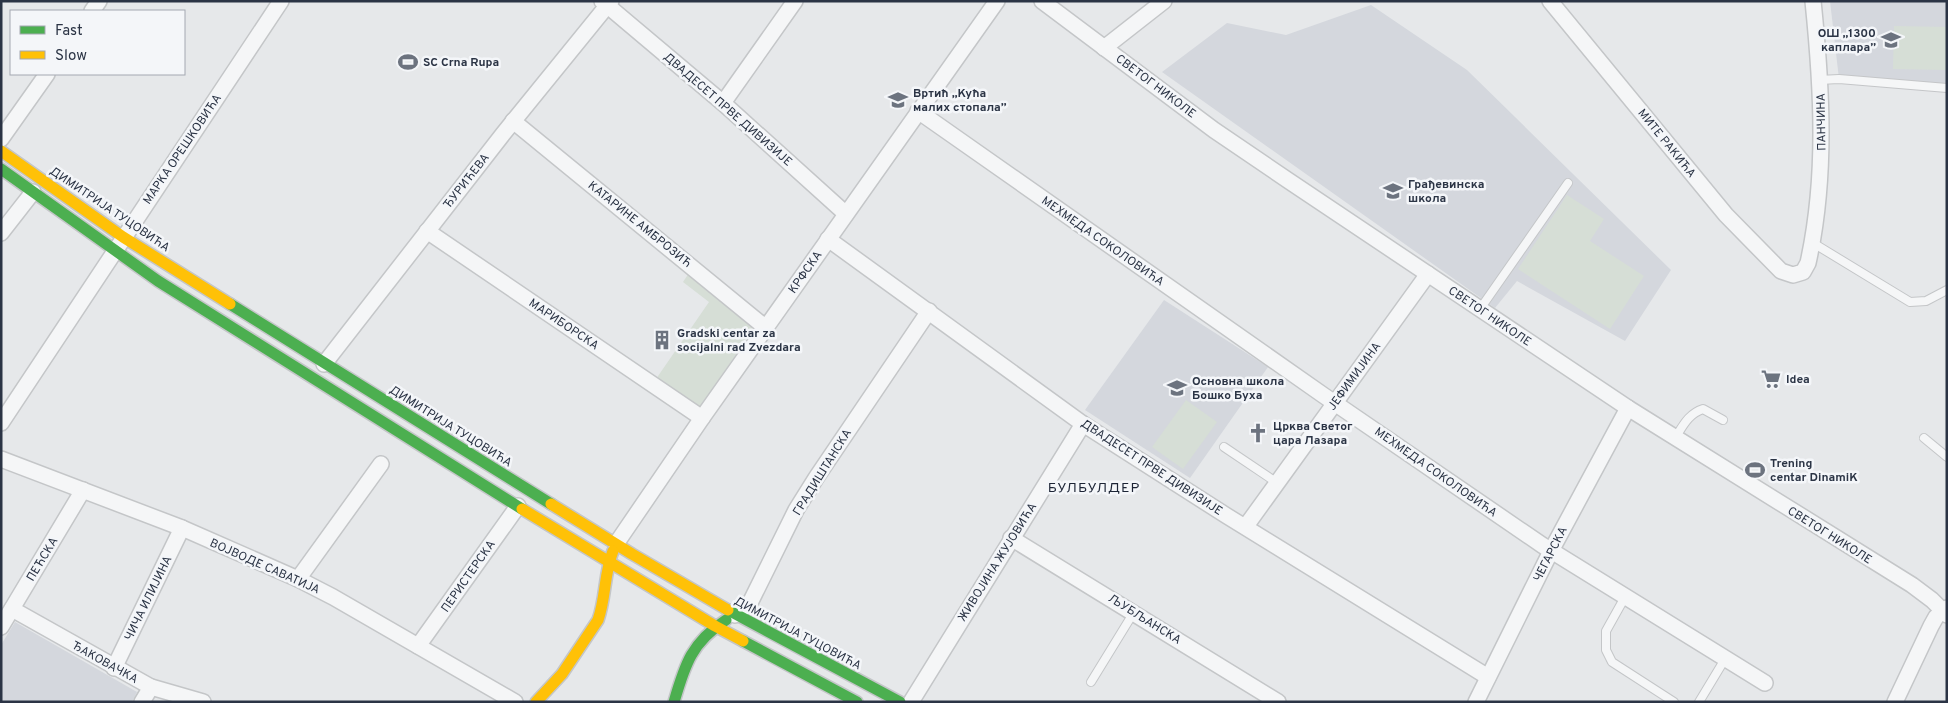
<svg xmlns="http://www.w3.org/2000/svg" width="1948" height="703" viewBox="0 0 1948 703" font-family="Overpass,sans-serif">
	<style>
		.built { fill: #d4d7dd }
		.green { fill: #d6ded6 }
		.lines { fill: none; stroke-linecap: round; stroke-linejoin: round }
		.lane-casing { stroke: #c4c6c8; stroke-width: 10 }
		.street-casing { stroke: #c4c6c8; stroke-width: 18 }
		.fast-casing { stroke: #c4c6c8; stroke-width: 14 }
		.slow-casing { stroke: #c4c6c8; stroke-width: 14 }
		.lane { stroke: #f5f6f7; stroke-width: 8 }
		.street { stroke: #f5f6f7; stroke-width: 15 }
		.fast { stroke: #4caf50; stroke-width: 11 }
		.slow { stroke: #ffc107; stroke-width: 11 }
		.labels { text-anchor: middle; stroke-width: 5; stroke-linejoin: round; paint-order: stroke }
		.poi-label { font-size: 12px; font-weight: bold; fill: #2b3445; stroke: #f4f6f9; text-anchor: start }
		.street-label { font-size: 12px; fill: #2b3445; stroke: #f4f6f9 }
		.neighbourhood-label { font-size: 14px; letter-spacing: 1px; fill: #1d2536; stroke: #f4f6f9 }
	</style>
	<rect width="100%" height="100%" fill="#e6e8ea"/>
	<g class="built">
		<path d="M1830 1H1947V88L1839 79Z"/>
		<path d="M1371 5 1467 70 1671 270 1625 341 1517 281 1495 308 1162 72 1227 23 1286 35Z"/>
		<path d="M1164 300 1268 367 1190 478 1085 410Z"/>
		<path d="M15 622 137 692 132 702H1V645Z"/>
	</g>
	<g class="green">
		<path d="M1894 26 1947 27V70L1893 69Z"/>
		<path d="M1567 195 1604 219 1590 241 1644 276 1610 329 1518 269Z"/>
		<path d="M691 270 755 327 700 407 656 379 709 302 683 282Z"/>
		<path d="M1186 400 1217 422 1183 469 1152 447Z"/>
	</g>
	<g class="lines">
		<defs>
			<g id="lane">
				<path d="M1819 80 1839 79 1947 88"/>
				<path d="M1813 243 1910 302 1926 301 1947 290"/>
				<path d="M1480 309 1568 183"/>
				<path d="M1675 438C1683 426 1688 414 1703 409L1723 420"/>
				<path d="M1924 438 1947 457"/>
				<path d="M1224 447 1276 482"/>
				<path d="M1625 597 1606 631V650L1612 662 1674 702"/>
				<path d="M1091 682 1134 612"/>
				<path d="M1699 702 1725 659"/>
			</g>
			<g id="street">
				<path d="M602 1 723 103 846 214"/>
				<path d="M1042 1 1214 130 1289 181 1628 408 1912 585 1932 600 1947 615"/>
				<path d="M1550 1 1726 215 1781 271 1793 275 1803 272 1808 263C1827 177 1822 89 1813 1"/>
				<path d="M92 11 99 1"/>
				<path d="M1104 48 1164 1"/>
				<path d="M723 103 795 1"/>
				<path d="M918 111 1323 395 1542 545 1765 683"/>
				<path d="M513 121 766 328"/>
				<path d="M1 139 47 74"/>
				<path d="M427 231 702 418"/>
				<path d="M1 233 33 192"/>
				<path d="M828 239 1083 424 1227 516 1488 677"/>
				<path d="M324 364 503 134 611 1"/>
				<path d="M1 423 281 1"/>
				<path d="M1 459 182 528 298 579 333 597 515 702"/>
				<path d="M1246 526 1428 274"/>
				<path d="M1011 538 1278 702"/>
				<path d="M616 544 702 418 997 1"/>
				<path d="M298 579 381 464"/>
				<path d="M12 609 151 687 203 702"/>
				<path d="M735 615 750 603 796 510 816 478 929 311"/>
				<path d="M1 627 83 490"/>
				<path d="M418 646 518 506"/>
				<path d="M114 668 182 528"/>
				<path d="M142 702 151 687"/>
				<path d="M911 702 1083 424"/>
				<path d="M1476 702 1551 551 1628 408"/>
				<path d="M1895 702 1931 626 1936 617 1947 608"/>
			</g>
			<g id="fast">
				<path d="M1 169 158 281 522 509"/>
				<path d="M230 304 551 504"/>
				<path d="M728 610 900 702"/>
				<path d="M743 641 857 702"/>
				<path d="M674 702C685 664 692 642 726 620"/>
			</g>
			<g id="slow">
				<path d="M1 151 123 237 230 304"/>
				<path d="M551 504 632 554 728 610"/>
				<path d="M522 509 715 626 743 641"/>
				<path d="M536 702 562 674 598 620C606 598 604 573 613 551"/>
			</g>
		</defs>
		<use href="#lane" class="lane-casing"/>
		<use href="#street" class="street-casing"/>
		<use href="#fast" class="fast-casing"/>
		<use href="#slow" class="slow-casing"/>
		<use href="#lane" class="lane"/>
		<use href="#street" class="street"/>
		<use href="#fast" class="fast"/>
		<use href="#slow" class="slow"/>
	</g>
	<defs>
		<symbol id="school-bare" viewBox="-9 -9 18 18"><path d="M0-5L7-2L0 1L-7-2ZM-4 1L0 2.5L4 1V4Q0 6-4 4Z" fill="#6c737f" stroke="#f4f6f9" stroke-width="2.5" paint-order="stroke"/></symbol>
		<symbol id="stadium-bare" viewBox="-9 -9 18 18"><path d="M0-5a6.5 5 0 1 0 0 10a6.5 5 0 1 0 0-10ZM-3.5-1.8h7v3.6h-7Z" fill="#6c737f" stroke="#f4f6f9" stroke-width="2.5" paint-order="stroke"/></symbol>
		<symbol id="building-bare" viewBox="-9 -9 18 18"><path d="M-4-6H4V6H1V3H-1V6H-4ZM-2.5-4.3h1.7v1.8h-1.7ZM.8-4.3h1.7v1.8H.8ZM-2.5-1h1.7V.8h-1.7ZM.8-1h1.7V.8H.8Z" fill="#6c737f" stroke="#f4f6f9" stroke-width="2.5" paint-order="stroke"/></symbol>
		<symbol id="supermarket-bare" viewBox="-9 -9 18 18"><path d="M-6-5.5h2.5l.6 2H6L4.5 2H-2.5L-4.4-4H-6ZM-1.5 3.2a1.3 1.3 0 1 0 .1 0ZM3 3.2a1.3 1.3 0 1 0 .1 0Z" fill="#6c737f" stroke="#f4f6f9" stroke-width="2.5" paint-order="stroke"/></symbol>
		<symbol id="church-bare" viewBox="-9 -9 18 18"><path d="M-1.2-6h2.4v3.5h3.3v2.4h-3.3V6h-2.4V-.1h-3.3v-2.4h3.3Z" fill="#6c737f" stroke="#f4f6f9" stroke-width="2.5" paint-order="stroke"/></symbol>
	</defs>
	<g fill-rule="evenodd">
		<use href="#school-bare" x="1877" y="26" width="28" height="28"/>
		<use href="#stadium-bare" x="394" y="48" width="28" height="28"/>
		<use href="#school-bare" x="884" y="86" width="28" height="28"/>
		<use href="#school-bare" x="1379" y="177" width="28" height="28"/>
		<use href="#building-bare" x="648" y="326" width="28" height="28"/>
		<use href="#supermarket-bare" x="1757" y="365" width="28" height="28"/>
		<use href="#school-bare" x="1163" y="374" width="28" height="28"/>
		<use href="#church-bare" x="1244" y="419" width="28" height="28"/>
		<use href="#stadium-bare" x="1741" y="456" width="28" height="28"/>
	</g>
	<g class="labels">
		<g class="poi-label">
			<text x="1876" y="37" text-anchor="end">ОШ „1300<tspan x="1876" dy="14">каплара”</tspan></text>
			<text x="423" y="66">SC Crna Rupa</text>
			<text x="913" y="97">Вртић „Кућа<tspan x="913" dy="14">малих стопала”</tspan></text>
			<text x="1408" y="188">Грађевинска<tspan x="1408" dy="14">школа</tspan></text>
			<text x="677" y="337">Gradski centar za<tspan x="677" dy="14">socijalni rad Zvezdara</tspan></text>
			<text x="1786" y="383">Idea</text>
			<text x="1192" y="385">Основна школа<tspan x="1192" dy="14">Бошко Буха</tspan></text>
			<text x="1273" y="430">Црква Светог<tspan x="1273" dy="14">цара Лазара</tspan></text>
			<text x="1770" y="467">Trening<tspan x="1770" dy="14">centar DinamiK</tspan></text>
		</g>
		<g class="street-label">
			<text transform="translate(1156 86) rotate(37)" y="4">СВЕТОГ НИКОЛЕ</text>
			<text transform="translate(728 109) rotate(41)" y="4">ДВАДЕСЕТ ПРВЕ ДИВИЗИЈЕ</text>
			<text transform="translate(1821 122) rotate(-91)" y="4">ПАНЧИНА</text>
			<text transform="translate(1667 143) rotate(51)" y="4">МИТЕ РАКИЋА</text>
			<text transform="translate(182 149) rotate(-56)" y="4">МАРКА ОРЕШКОВИЋА</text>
			<text transform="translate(466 181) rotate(-52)" y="4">ЂУРИЋЕВА</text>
			<text transform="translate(110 209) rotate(34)" y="4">ДИМИТРИЈА ТУЦОВИЋА</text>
			<text transform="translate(640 224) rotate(39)" y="4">КАТАРИНЕ АМБРОЗИЋ</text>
			<text transform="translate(1103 241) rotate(35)" y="4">МЕХМЕДА СОКОЛОВИЋА</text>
			<text transform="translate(805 272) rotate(-55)" y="4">КРФСКА</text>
			<text transform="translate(1490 316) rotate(34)" y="4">СВЕТОГ НИКОЛЕ</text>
			<text transform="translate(564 324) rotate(34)" y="4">МАРИБОРСКА</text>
			<text transform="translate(1354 376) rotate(-54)" y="4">ЈЕФИМИЈИНА</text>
			<text transform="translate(451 426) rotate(32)" y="4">ДИМИТРИЈА ТУЦОВИЋА</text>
			<text transform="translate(1152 467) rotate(33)" y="4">ДВАДЕСЕТ ПРВЕ ДИВИЗИЈЕ</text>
			<text transform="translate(822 472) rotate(-58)" y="4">ГРАДИШТАНСКА</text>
			<text transform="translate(1436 472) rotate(35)" y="4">МЕХМЕДА СОКОЛОВИЋА</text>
			<text transform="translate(1830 535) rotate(32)" y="4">СВЕТОГ НИКОЛЕ</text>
			<text transform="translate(1550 554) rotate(-63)" y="4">ЧЕГАРСКА</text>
			<text transform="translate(42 559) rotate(-59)" y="4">ПЕЋСКА</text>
			<text transform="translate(997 562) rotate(-58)" y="4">ЖИВОЈИНА ЖУЈОВИЋА</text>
			<text transform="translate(265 566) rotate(24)" y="4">ВОЈВОДЕ САВАТИЈА</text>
			<text transform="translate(468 576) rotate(-55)" y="4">ПЕРИСТЕРСКА</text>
			<text transform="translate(148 598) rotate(-64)" y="4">ЧИЧА ИЛИЈИНА</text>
			<text transform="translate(1145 619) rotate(32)" y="4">ЉУБЉАНСКА</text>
			<text transform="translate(798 633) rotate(28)" y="4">ДИМИТРИЈА ТУЦОВИЋА</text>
			<text transform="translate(105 662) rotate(29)" y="4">ЂАКОВАЧКА</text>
		</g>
		<g class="neighbourhood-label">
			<text x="1094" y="492">БУЛБУЛДЕР</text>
		</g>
	</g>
	<rect width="1948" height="703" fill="none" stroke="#2b3445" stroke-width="5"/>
	<rect x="10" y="10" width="175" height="65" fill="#f4f6f9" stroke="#a4a8b1"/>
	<rect x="20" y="26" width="25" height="8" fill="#4caf50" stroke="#a4a8b1"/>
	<text x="55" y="35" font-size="15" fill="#2b3445">Fast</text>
	<rect x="20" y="51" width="25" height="8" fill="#ffc107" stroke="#a4a8b1"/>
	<text x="55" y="60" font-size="15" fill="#2b3445">Slow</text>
</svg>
